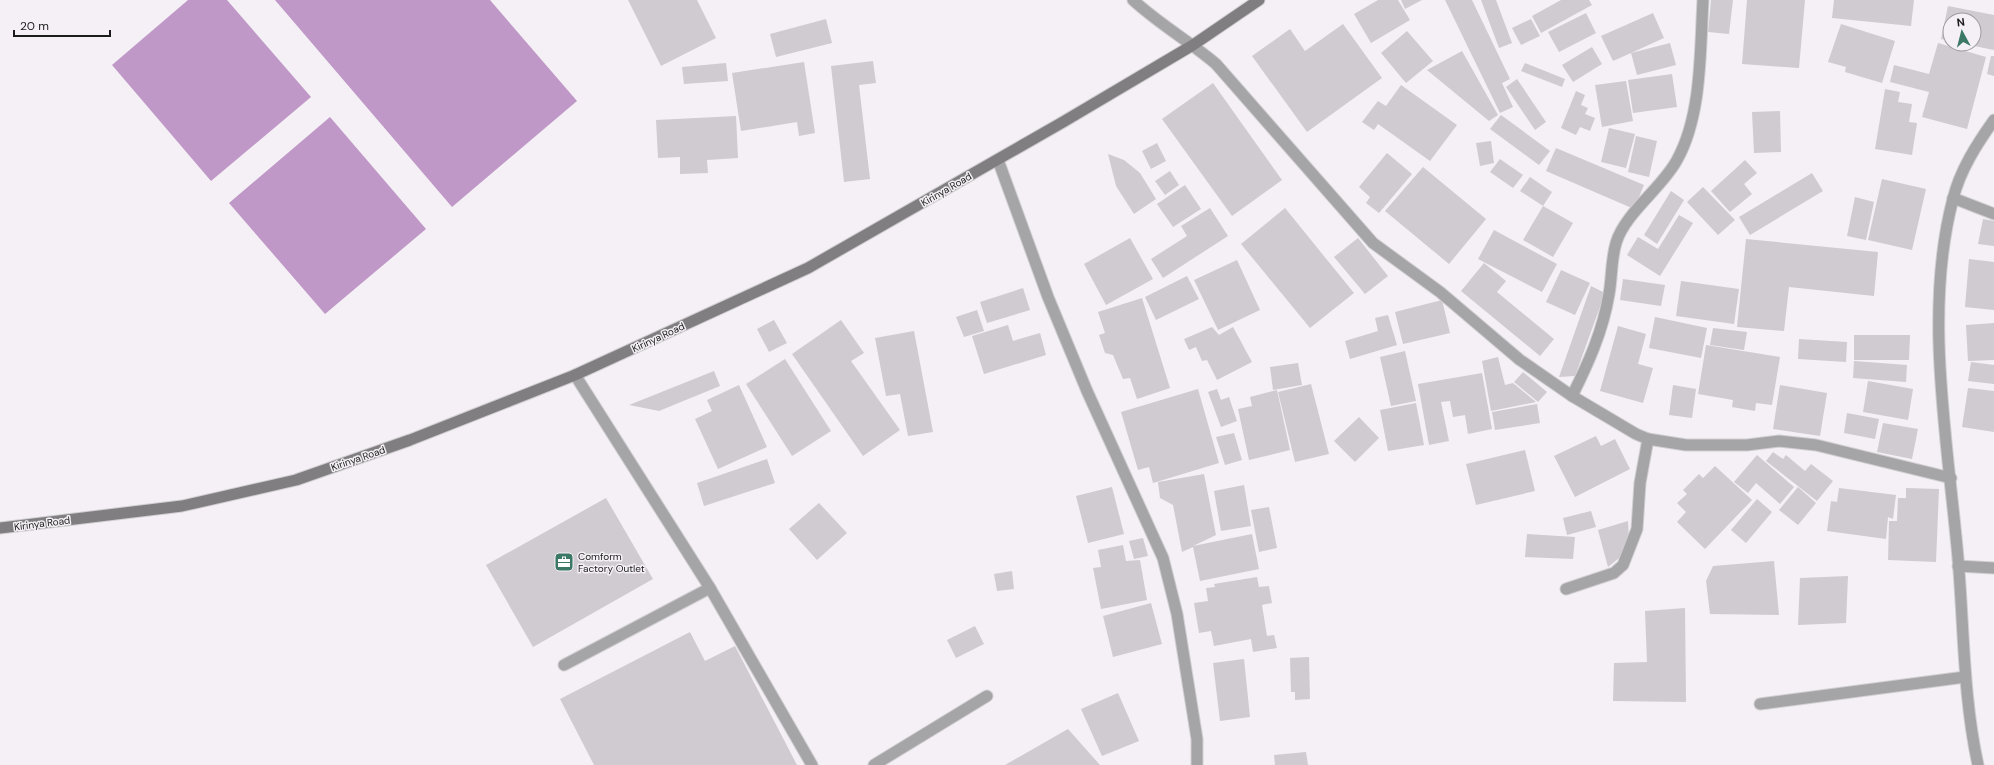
<svg xmlns="http://www.w3.org/2000/svg" width="1994" height="765" viewBox="0 0 1994 765" font-family="'DM Sans',sans-serif">
	<style>
		.water { fill: #bf98c7 }
		.building { fill: #cfcbd0 }
		.lines { fill: none; stroke-linecap: round; stroke-linejoin: round }
		.service-casing { stroke: #d1ced2; stroke-width: 13 }
		.minor-casing { stroke: #d1ced2; stroke-width: 13 }
		.secondary-casing { stroke: #d1ced2; stroke-width: 13 }
		.service { stroke: #a5a4a6; stroke-width: 11 }
		.minor { stroke: #a5a4a6; stroke-width: 11 }
		.secondary { stroke: #807e81; stroke-width: 11 }
		.labels { text-anchor: middle; stroke-width: 3; stroke-linejoin: round; paint-order: stroke }
		.street-label { font-size: 10px; fill: #1c1b1c; stroke: #f4f0f5 }
		.poi-label { font-size: 10px; fill: #1c1b1c; stroke: #f4f0f5; text-anchor: start }
	</style>
	<rect width="100%" height="100%" fill="#f4f0f5"/>
	<g class="water">
		<path d="M188 0H227L311 97 211 181 112 65Z"/>
		<path d="M275 0H490L577 101 452 207Z"/>
		<path d="M330 117 426 229 325 314 229 203Z"/>
	</g>
	<g class="building">
		<path d="M628 0H697L716 38 661 66Z"/>
		<path d="M1378 0H1398L1410 20 1371 43 1354 14Z"/>
		<path d="M1401 0H1422L1405 9Z"/>
		<path d="M1445 0H1472L1510 79 1502 83 1513 107 1500 113Z"/>
		<path d="M1481 0H1496L1512 43 1499 48Z"/>
		<path d="M1561 0H1589L1592 5 1541 33 1532 16Z"/>
		<path d="M1711 0H1733L1729 34 1708 32Z"/>
		<path d="M1747 0H1805L1799 68 1742 64Z"/>
		<path d="M1834 0H1914L1911 26 1832 18Z"/>
		<path d="M1948 6 1994 15V50L1969 45 1974 44V20H1950V41L1941 39Z"/>
		<path d="M1586 13 1596 33 1559 52 1548 32Z"/>
		<path d="M1653 13 1664 38 1631 53 1670 43 1676 65 1637 75 1631 53 1613 61 1601 36Z"/>
		<path d="M826 19 832 43 776 57 770 34Z"/>
		<path d="M1531 19 1540 36 1521 45 1512 28Z"/>
		<path d="M1343 24 1382 78 1307 132 1252 56 1290 29 1305 51Z"/>
		<path d="M1841 24 1895 41 1882 83 1845 72 1846 67 1828 62Z"/>
		<path d="M1407 31 1433 61 1406 83 1381 53Z"/>
		<path d="M1938 43 1986 57 1967 129 1922 117 1929 92 1890 82 1894 65 1929 74Z"/>
		<path d="M1592 47 1602 64 1573 82 1562 65Z"/>
		<path d="M1462 51 1498 115 1489 121 1427 70Z"/>
		<path d="M1991 56H1994V76L1987 74Z"/>
		<path d="M873 61 876 83 859 85 870 179 844 182 831 66Z"/>
		<path d="M804 62 815 133 799 136 797 122 741 131 732 73Z"/>
		<path d="M726 63 728 81 684 84 682 67Z"/>
		<path d="M1525 63 1565 79 1562 87 1521 71Z"/>
		<path d="M1672 74 1677 107 1633 113 1628 80Z"/>
		<path d="M1517 79 1546 122 1535 130 1506 87Z"/>
		<path d="M1626 81 1633 121 1602 127 1595 85Z"/>
		<path d="M1213 83 1282 180 1232 216 1162 119Z"/>
		<path d="M1401 85 1457 125 1430 161 1378 124 1374 130 1362 122 1378 101 1386 106Z"/>
		<path d="M1885 89 1900 92 1898 102 1912 104 1909 122 1917 123 1912 155 1875 149Z"/>
		<path d="M1576 91 1585 95 1581 105 1588 108 1585 114 1595 118 1590 131 1580 127 1576 135 1561 128Z"/>
		<path d="M1780 111 1781 152 1754 153 1752 112Z"/>
		<path d="M1501 115 1550 151 1539 165 1490 129Z"/>
		<path d="M736 116 738 158 707 160 708 173 680 174V157L658 158 656 120Z"/>
		<path d="M1609 128 1635 134 1626 168 1601 162Z"/>
		<path d="M1636 136 1657 141 1649 177 1628 172Z"/>
		<path d="M1491 141 1494 163 1480 166 1476 143Z"/>
		<path d="M1157 143 1166 161 1151 169 1142 151Z"/>
		<path d="M1556 148 1644 185 1634 209 1546 171Z"/>
		<path d="M1387 153 1412 174 1379 213 1366 203 1370 197 1359 187Z"/>
		<path d="M1108 154 1124 160 1140 173 1156 199 1134 214 1116 186Z"/>
		<path d="M1500 159 1523 175 1513 188 1490 172Z"/>
		<path d="M1745 160 1757 173 1744 184 1752 194 1730 212 1711 191Z"/>
		<path d="M1423 167 1486 219 1449 264 1385 211Z"/>
		<path d="M1170 171 1179 185 1165 195 1155 181Z"/>
		<path d="M1812 173 1823 191 1750 235 1739 217Z"/>
		<path d="M1530 177 1552 192 1543 206 1520 191Z"/>
		<path d="M1882 179 1926 189 1912 250 1868 240Z"/>
		<path d="M1185 185 1201 209 1173 227 1157 204Z"/>
		<path d="M1703 187 1735 220 1718 235 1687 202Z"/>
		<path d="M1671 191 1684 200 1657 244 1644 235Z"/>
		<path d="M1855 197 1874 202 1866 240 1847 236Z"/>
		<path d="M1543 206 1573 223 1553 257 1523 240Z"/>
		<path d="M1210 208 1228 236 1163 278 1151 259 1187 236 1181 226Z"/>
		<path d="M1285 208 1354 293 1310 328 1241 244Z"/>
		<path d="M1679 215 1693 223 1660 276 1627 255 1638 237 1658 249Z"/>
		<path d="M1983 219 1994 221V246L1978 244Z"/>
		<path d="M1494 230 1557 264 1542 292 1478 259Z"/>
		<path d="M1130 238 1153 279 1106 305 1084 264Z"/>
		<path d="M1358 238 1388 276 1365 294 1334 257Z"/>
		<path d="M1746 239 1878 252 1874 296 1789 287 1784 331 1737 327Z"/>
		<path d="M1969 259 1994 262V310L1965 307Z"/>
		<path d="M1237 260 1260 310 1218 330 1194 280Z"/>
		<path d="M1484 263 1506 281 1497 292 1554 339 1540 356 1461 291Z"/>
		<path d="M1561 270 1590 283 1575 315 1546 302Z"/>
		<path d="M1187 276 1199 299 1156 320 1145 297Z"/>
		<path d="M1623 279 1665 285 1661 306 1620 300Z"/>
		<path d="M1681 281 1739 289 1734 324 1676 316Z"/>
		<path d="M1591 286 1605 293 1575 376 1559 377Z"/>
		<path d="M1023 288 1030 310 987 323 980 302Z"/>
		<path d="M1142 298 1170 388 1137 399 1130 378 1123 379 1113 355 1105 353 1099 335 1105 333 1098 312Z"/>
		<path d="M1442 300 1450 333 1403 344 1395 312Z"/>
		<path d="M977 310 984 331 964 337 956 317Z"/>
		<path d="M1388 315 1397 345 1350 359 1345 341 1378 331 1375 318Z"/>
		<path d="M1655 317 1707 328 1701 358 1649 348Z"/>
		<path d="M774 320 787 343 769 352 757 329Z"/>
		<path d="M841 320 864 353 851 361 900 430 863 456 792 354Z"/>
		<path d="M1994 323V360L1968 361 1966 325Z"/>
		<path d="M1008 325 1013 341 1040 333 1046 355 984 374 972 336Z"/>
		<path d="M1618 326 1646 334 1638 364 1653 368 1643 403 1600 391Z"/>
		<path d="M1212 327 1219 335 1233 327 1252 362 1217 380 1207 360 1202 361 1196 347 1189 350 1184 339Z"/>
		<path d="M1713 328 1747 332 1744 350 1710 345Z"/>
		<path d="M914 331 933 432 908 436 900 394 886 396 875 338Z"/>
		<path d="M1854 335H1910L1909 360H1854Z"/>
		<path d="M1799 339 1847 342 1846 362 1798 359Z"/>
		<path d="M1706 345 1780 357 1772 405 1756 403 1755 411 1732 407 1733 400 1698 394Z"/>
		<path d="M1405 351 1416 401 1391 406 1380 357Z"/>
		<path d="M1498 357 1505 385 1513 383 1536 402 1491 411 1482 361Z"/>
		<path d="M785 359 831 431 792 456 746 384Z"/>
		<path d="M1854 361 1907 365 1906 382 1853 378Z"/>
		<path d="M1971 362 1994 365V384L1968 381Z"/>
		<path d="M1298 363 1302 385 1273 390 1270 367Z"/>
		<path d="M714 371 720 386 659 411 629 405Z"/>
		<path d="M1523 372 1547 392 1538 402 1514 382Z"/>
		<path d="M1482 373 1492 429 1468 434 1465 415 1453 417 1450 401 1441 402 1449 441 1429 445 1418 384Z"/>
		<path d="M1868 381 1913 389 1908 420 1863 412Z"/>
		<path d="M1311 384 1329 454 1295 462 1278 392Z"/>
		<path d="M739 385 767 447 718 469 695 419 712 411 707 400Z"/>
		<path d="M1673 385 1696 389 1692 418 1669 415Z"/>
		<path d="M1780 385 1827 393 1820 436 1773 429Z"/>
		<path d="M1968 388 1994 391V432L1962 427Z"/>
		<path d="M1198 389 1219 463 1153 483 1149 467 1138 470 1121 412Z"/>
		<path d="M1217 389 1221 400 1229 397 1237 421 1221 427 1208 392Z"/>
		<path d="M1277 390 1290 450 1249 460 1238 409 1252 406 1250 397Z"/>
		<path d="M1416 403 1424 445 1388 451 1380 410Z"/>
		<path d="M1537 404 1540 423 1495 430 1492 412Z"/>
		<path d="M1847 413 1879 419 1875 439 1844 433Z"/>
		<path d="M1359 417 1379 438 1355 462 1334 441Z"/>
		<path d="M1883 423 1918 429 1912 459 1877 452Z"/>
		<path d="M1234 433 1242 460 1225 465 1216 437Z"/>
		<path d="M1596 436 1601 446 1615 439 1630 469 1575 497 1554 456Z"/>
		<path d="M1525 450 1535 491 1476 505 1466 464Z"/>
		<path d="M1773 452 1783 459 1786 455 1805 471 1811 464 1833 481 1817 501 1766 461Z"/>
		<path d="M1757 455 1794 487 1780 504 1756 483 1748 493 1734 482Z"/>
		<path d="M767 459 775 483 704 506 697 483Z"/>
		<path d="M1715 466 1752 500 1705 549 1677 522 1686 512 1677 503 1687 494 1683 490 1699 474 1703 478Z"/>
		<path d="M1204 474 1216 535 1193 546 1252 534 1259 569 1200 581 1193 547 1182 552 1173 505 1160 498 1158 482Z"/>
		<path d="M1244 485 1251 526 1221 531 1214 491Z"/>
		<path d="M1112 487 1124 534 1088 543 1076 496Z"/>
		<path d="M1798 487 1816 503 1798 525 1779 510Z"/>
		<path d="M1839 488 1896 495 1893 519 1888 517 1886 539 1827 531 1831 501 1837 502Z"/>
		<path d="M1906 488 1939 489 1936 562 1888 560 1889 521H1897L1898 498H1906Z"/>
		<path d="M606 498 653 579 533 647 486 565Z"/>
		<path d="M1757 499 1772 512 1746 543 1731 530Z"/>
		<path d="M819 503 847 533 817 560 789 529Z"/>
		<path d="M1269 507 1277 548 1259 552 1251 510Z"/>
		<path d="M1591 511 1596 527 1567 535 1563 518Z"/>
		<path d="M1628 521 1629 540 1624 554 1608 567 1598 530Z"/>
		<path d="M1527 534 1575 537 1573 559 1525 557Z"/>
		<path d="M1143 538 1148 556 1134 559 1129 541Z"/>
		<path d="M1123 545 1126 561 1140 560 1147 600 1101 609 1093 568 1101 567 1098 550Z"/>
		<path d="M1774 561 1779 615 1710 614 1706 581 1713 566Z"/>
		<path d="M1012 571 1014 589 997 591 994 574Z"/>
		<path d="M1848 576 1846 623 1798 625 1800 578Z"/>
		<path d="M1257 577 1259 587 1269 586 1272 603 1262 605 1267 636 1274 635 1277 648 1253 652 1251 639 1214 646 1211 631 1199 633 1194 603 1208 601 1206 588 1215 587 1214 584Z"/>
		<path d="M1151 603 1162 644 1113 657 1103 616Z"/>
		<path d="M1685 608 1686 702 1613 701 1614 663 1647 662 1645 611Z"/>
		<path d="M975 626 984 644 956 658 947 640Z"/>
		<path d="M690 632 705 661 735 646 797 765H594L560 699Z"/>
		<path d="M1309 657 1310 699 1295 700V692H1291L1290 658Z"/>
		<path d="M1244 659 1250 717 1220 721 1213 663Z"/>
		<path d="M1118 693 1139 741 1102 756 1081 709Z"/>
		<path d="M1068 729 1100 765H1005Z"/>
		<path d="M1306 752 1308 765H1275L1274 755Z"/>
	</g>
	<g class="lines">
		<defs>
			<g id="service">
				<path d="M575 375 710 588 812 765"/>
				<path d="M564 665 710 588"/>
				<path d="M874 765 987 696"/>
			</g>
			<g id="minor">
				<path d="M1133 0C1159 24 1189 41 1216 64L1373 243 1440 292 1520 360 1572 396 1636 434 1648 439 1686 445H1747L1779 441 1816 445 1951 478"/>
				<path d="M998 160 1048 297 1087 391 1163 558 1177 614 1197 739V765"/>
				<path d="M1953 198 1994 214"/>
				<path d="M1572 396C1588 364 1603 331 1609 294 1612 278 1611 260 1616 243 1625 213 1662 188 1677 160 1702 115 1700 51 1703 0"/>
				<path d="M1958 566 1994 568"/>
				<path d="M1566 589 1614 573 1623 565 1637 529 1640 483 1648 439"/>
				<path d="M1760 704 1965 677"/>
				<path d="M1978 765C1963 696 1964 628 1958 558 1948 443 1923 312 1953 199 1960 170 1977 144 1994 120"/>
			</g>
			<path id="secondary" d="M0 528 182 506 296 480 410 440 575 375 808 268 1063 122 1193 45 1259 0"/>
		</defs>
		<use href="#service" class="service-casing"/>
		<use href="#minor" class="minor-casing"/>
		<use href="#secondary" class="secondary-casing"/>
		<use href="#service" class="service"/>
		<use href="#minor" class="minor"/>
		<use href="#secondary" class="secondary"/>
	</g>
	<defs>
		<symbol id="office-square" viewBox="-11 -11 22 22"><rect x="-9" y="-9" width="18" height="18" rx="4" fill="#3b7966" stroke="#f4f0f5"/><path d="M-6-3h4V-5.5h4V-3h4V5H-6ZM-1-4.5V-3h2v-1.5ZM-6 0V1H6V0Z" fill="#fff"/></symbol>
	</defs>
	<g fill-rule="evenodd">
		<use href="#office-square" x="553" y="551" width="22" height="22"/>
	</g>
	<g class="labels">
		<g class="street-label">
			<text transform="translate(946 189) rotate(-30)" y="4">Kirinya Road</text>
			<text transform="translate(658 337) rotate(-25)" y="4">Kirinya Road</text>
			<text transform="translate(358 458) rotate(-19)" y="4">Kirinya Road</text>
			<text transform="translate(42 523) rotate(-7)" y="4">Kirinya Road</text>
		</g>
		<g class="poi-label">
			<text x="578" y="560">Comform<tspan x="578" dy="12">Factory Outlet</tspan></text>
		</g>
	</g>
	<g transform="translate(1962 32) rotate(353)"><circle r="19" fill="#f4f0f5" stroke="#9e9b9e"/>
	<path d="M0-3L7 15L0 10L-7 15Z" fill="#3b7966"/>
	<text y="-6" font-size="11" font-weight="bold" text-anchor="middle" fill="#1c1b1c">N</text>
	</g>
	<path d="M14 30v6h96v-6" fill="none" stroke="#1c1b1c" stroke-width="2"/>
	<text x="20" y="30" font-size="12" fill="#1c1b1c" stroke="#f4f0f5" stroke-width="3" paint-order="stroke">20 m</text>
</svg>
